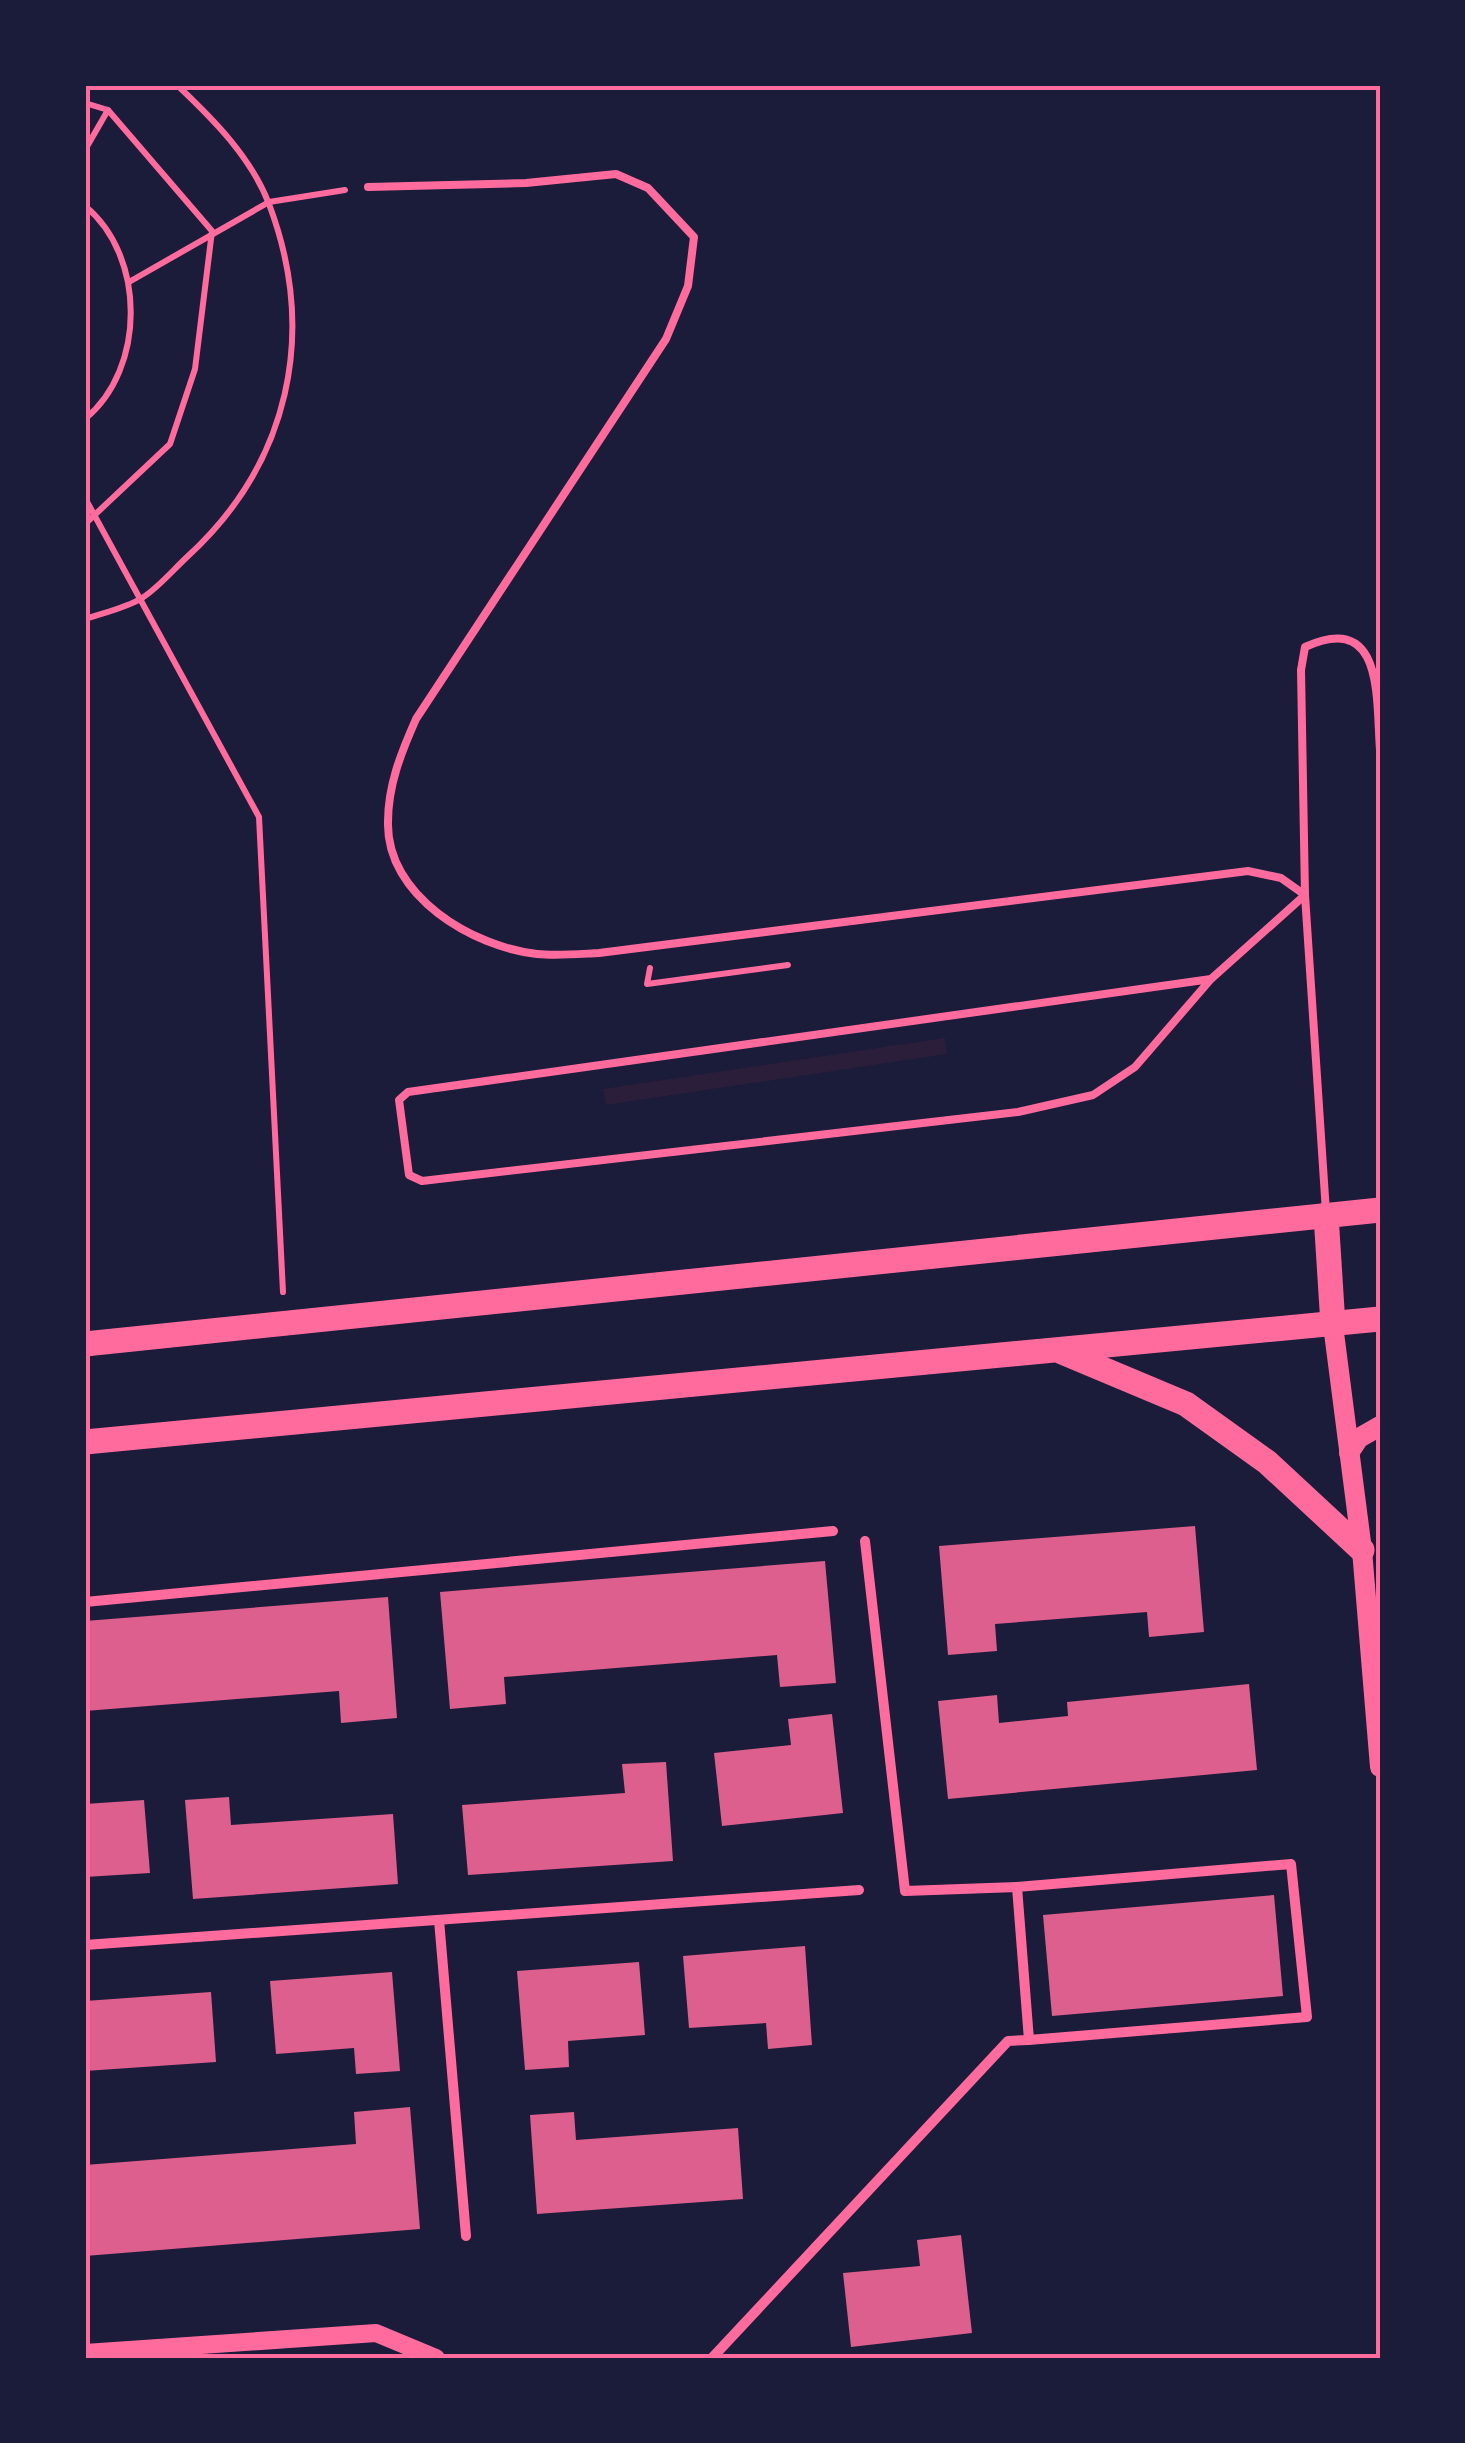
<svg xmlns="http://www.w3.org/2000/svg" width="1465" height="2443" viewBox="0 0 1465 2443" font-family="Rubik,sans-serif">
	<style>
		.green { fill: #2a1e3b }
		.building { fill: #dd5f8e }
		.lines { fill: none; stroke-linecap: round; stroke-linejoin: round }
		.path { stroke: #ff6b9d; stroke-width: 6 }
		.service { stroke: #ff6b9d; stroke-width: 8 }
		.minor { stroke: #ff6b9d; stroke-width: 10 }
		.tertiary { stroke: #ff6b9d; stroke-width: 18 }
		.secondary { stroke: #ff6b9d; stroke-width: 20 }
		.primary { stroke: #ff6b9d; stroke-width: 25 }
		.neatline { fill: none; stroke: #ff6b9d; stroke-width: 4 }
	</style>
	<rect width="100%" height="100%" fill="#1b1b3a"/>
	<path class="green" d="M945 1038 947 1054 606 1105 603 1089Z"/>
	<g class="building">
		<path d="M1195 1526 1204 1632 1149 1637 1147 1612 995 1624 997 1651 948 1655 939 1546Z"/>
		<path d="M825 1561 836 1683 780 1687 777 1655 504 1677 506 1704 450 1709 440 1592Z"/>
		<path d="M388 1597 397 1718 341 1723 339 1691 85 1711V1621Z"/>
		<path d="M1249 1684 1257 1770 948 1799 938 1701 997 1695 999 1723 1068 1716 1067 1702Z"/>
		<path d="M832 1714 843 1813 722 1826 714 1753 791 1745 788 1719Z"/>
		<path d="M666 1762 673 1861 468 1875 462 1805 625 1793 622 1764Z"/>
		<path d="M229 1797 231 1825 393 1814 398 1884 193 1899 185 1800Z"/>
		<path d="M144 1800 150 1873 85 1877V1804Z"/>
		<path d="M1274 1895 1283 1996 1052 2016 1043 1915Z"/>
		<path d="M805 1946 812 2045 768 2049 766 2023 689 2028 683 1956Z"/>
		<path d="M639 1962 645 2035 568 2041 569 2067 525 2070 517 1971Z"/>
		<path d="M392 1972 400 2071 356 2074 354 2048 276 2054 270 1981Z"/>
		<path d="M211 1992 216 2062 85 2071V2001Z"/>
		<path d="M410 2107 420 2229 85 2256V2165L356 2144 354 2112Z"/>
		<path d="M574 2112 576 2140 738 2128 743 2199 537 2214 530 2115Z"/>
		<path d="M961 2235 972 2333 851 2347 843 2273 920 2266 917 2240Z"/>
	</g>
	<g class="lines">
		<g class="path">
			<path d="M85 103 108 110 212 231 195 369 170 444 85 524"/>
			<path d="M85 150 108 110"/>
			<path d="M85 206C146 256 146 369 85 419"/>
			<path d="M129 282 269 202 345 190"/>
			<path d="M85 498 259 817 283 1292"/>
			<path d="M85 619C103 613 126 608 142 598 158 588 173 570 187 557 289 464 318 334 269 204 251 157 213 119 177 85"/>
			<path d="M650 968 647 984 788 965"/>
		</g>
		<g class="service">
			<path d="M368 187 526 183 616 174 648 188 694 237 688 286 666 339 416 719C401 753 388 785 388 822 386 896 473 947 537 954 557 956 579 954 599 953L1248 871 1281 878 1305 895 1326 1212"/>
			<path d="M1211 979 408 1092 399 1100 409 1175 422 1181 1018 1112 1093 1095 1135 1067 1211 979 1305 895 1301 670 1305 647C1384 611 1376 698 1380 750"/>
		</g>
		<g class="minor">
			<path d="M865 1541 905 1891 1017 1887"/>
			<path d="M85 1602 833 1531"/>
			<path d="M439 1920 466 2236"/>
			<path d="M85 1945 859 1890"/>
			<path d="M712 2358 1008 2041 1029 2040 1307 2017 1291 1864 1017 1887 1029 2040"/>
		</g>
		<path class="tertiary" d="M85 2353 376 2333 436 2358"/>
		<g class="secondary">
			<path d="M1333 1325 1362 1550 1380 1767"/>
			<path d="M1349 1453 1359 1438 1380 1426"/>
		</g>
		<g class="primary">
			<path d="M1326 1215 1333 1325"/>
			<path d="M85 1344 1380 1210"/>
			<path d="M1062 1352 1186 1404 1267 1462 1362 1550"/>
			<path d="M85 1442 1380 1319"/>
		</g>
	</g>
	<rect width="1465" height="2443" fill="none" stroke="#1b1b3a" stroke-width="175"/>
	<rect x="88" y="88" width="1290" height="2268" class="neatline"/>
</svg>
